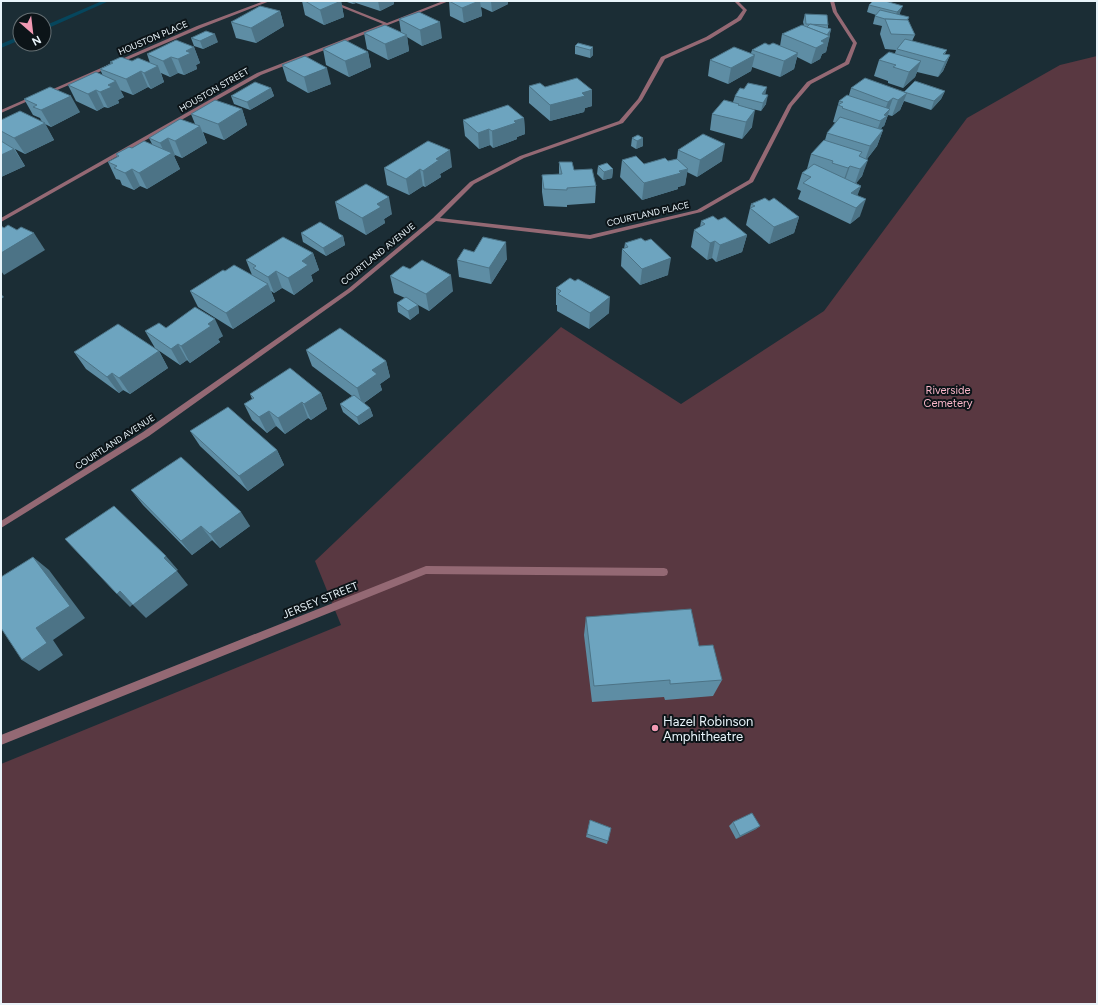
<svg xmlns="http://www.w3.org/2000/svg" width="1098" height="1005" viewBox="0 0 1098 1005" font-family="Figtree,sans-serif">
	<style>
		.green { fill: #593841 }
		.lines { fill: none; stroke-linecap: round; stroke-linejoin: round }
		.stream { fill: #06465d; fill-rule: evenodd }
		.minor { fill: #946974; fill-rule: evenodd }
		.wall { fill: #5e8da4 }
		.shaded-wall { fill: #4c7386 }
		.building { fill: #6da4bf; stroke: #4c7386 }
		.poi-dot { fill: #f19ab3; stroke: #0c1418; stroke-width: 1.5 }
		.labels { text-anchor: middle; stroke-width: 4; stroke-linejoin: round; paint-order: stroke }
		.far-street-label { font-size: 9px; fill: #e9f4fa; stroke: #0c1418 }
		.park-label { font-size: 11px; fill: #f9b6c8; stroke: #0c1418 }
		.street-label { font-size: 11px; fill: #e9f4fa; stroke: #0c1418 }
		.near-poi-label { font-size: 13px; fill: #e9f4fa; stroke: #0c1418; text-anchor: start }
	</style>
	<rect width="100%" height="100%" fill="#1b2d35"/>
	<path class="green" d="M1097 56V1004H1V764L341 625 315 561 561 327 681 404 824 311 967 118 1060 65Z"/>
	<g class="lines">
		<g class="stream">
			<path d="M102 1H109L44 30V26Z"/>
			<path d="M20 36V40L1 48V44Z"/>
		</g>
		<g class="minor">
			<path d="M264 1H270L201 28 48 94 44 93 197 26Z"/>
			<path d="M326 1H332L387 23 443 1H449L261 75 1 222V218L257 73 383 24Z"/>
			<path d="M734 1H738L747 10 741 20 710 39 665 59 642 100 623 123 524 158 474 184 440 218 590 235 697 210 749 180 788 105 807 82 845 62 853 43 833 12 830 1H834L837 12 857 43 849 64 811 84 792 106 753 182 701 212 590 239 436 221 352 291 149 436 1 528V521L143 432 348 289 433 218 470 182 520 156 619 121 638 99 661 57 706 37 737 18 743 10Z"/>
			<path d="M33 96 37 97 1 113V110Z"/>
			<path d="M426 566 664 568 667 569 668 572 667 575 664 576 426 574 1 745V735Z"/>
		</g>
	</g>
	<g class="wall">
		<path d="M302 1H341L344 17 324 25 305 15Z"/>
		<path d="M344 1H394V4L380 11 356 3 353 4Z"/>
		<path d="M449 1H508V4L492 12 481 7 482 16 464 23 450 16Z"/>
		<path d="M873 1 900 13 899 15 909 17 908 20 915 35 912 41 947 50 945 54 950 55 943 71 938 77 917 72 915 77 903 88 888 83V81L874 76 879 60 895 53 896 50 885 49 880 34 882 26 873 24 875 16 876 15 867 12 869 5Z"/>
		<path d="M280 11 284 26 256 43 236 38 231 22Z"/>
		<path d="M805 14 828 25V28L831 29 826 52 822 54 820 59 811 64 797 57 794 69 780 77 752 67 751 71 728 84 708 76 710 60 751 53 752 50 769 45 780 46 782 34 804 26 803 22Z"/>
		<path d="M399 19 442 38 422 46 407 37 409 51 388 60 367 49 364 33 401 32Z"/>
		<path d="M191 38 218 42 203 49 194 46Z"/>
		<path d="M575 46 593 47V55L590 58 575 54Z"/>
		<path d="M194 47 200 63 196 65 197 69 184 75 178 73 170 77 161 73 164 82 151 89 148 87 133 95 120 90 124 97 118 100 119 103 108 108 104 107 97 111 76 101 68 85 103 76 100 69 111 63 110 62 132 61 150 63 147 54Z"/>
		<path d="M323 49 368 52 371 67 349 77 326 65Z"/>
		<path d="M282 65 331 84 308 93 287 81Z"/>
		<path d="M529 86 545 87 592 106 585 108 584 112 550 121 529 103Z"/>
		<path d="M271 88 274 96 250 110 234 104 231 96Z"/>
		<path d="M851 88 904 92 945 91 941 99 931 110 904 101 900 110 892 116 888 115 884 126 882 127 881 129 883 130 877 146 867 159 862 176 856 183 861 186 857 195 860 216 850 224 798 199 801 191 797 189 802 173 807 169 811 154 825 140 827 133 836 123 833 122 839 101 849 95Z"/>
		<path d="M744 89 765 95 766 104 761 111 739 106 752 127 742 139 710 130 712 114 733 102 735 96Z"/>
		<path d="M24 99 80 112 51 127 45 124 54 140 25 154 15 149 25 166 1 177V120L42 122 40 118 33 115Z"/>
		<path d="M242 109 247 125 224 140 203 132 207 143 182 158 175 155 174 156 180 169 147 189 140 186 134 190 122 185 120 180 116 179 108 162 117 157 116 154 132 148 152 144 149 138 195 124 191 114Z"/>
		<path d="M524 118 525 134 517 137V139L493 148 490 145 479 149 465 136 463 120Z"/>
		<path d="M638 135 643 146 636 149 631 146 632 138Z"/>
		<path d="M678 150 722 161 697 177 687 172 685 185 678 187V189L642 200 620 177 622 160 644 164 668 161 677 159Z"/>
		<path d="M559 162 574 170 596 186 595 203 567 205V207L544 206 542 192V175L559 174Z"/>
		<path d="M598 166 613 169 612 178 603 180 597 174Z"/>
		<path d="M452 167 440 174 441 177 425 187 423 186 409 195 387 185 384 168Z"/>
		<path d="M769 201 799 217 794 233 769 244 746 225 751 204Z"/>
		<path d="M335 202 392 214 384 219 385 223 366 235 339 219Z"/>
		<path d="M718 220 747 235 742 252 716 262 712 258 707 260 691 247 694 230 700 227 701 221Z"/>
		<path d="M301 233 343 236 345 245 326 256 303 242Z"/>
		<path d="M625 243 668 275 640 285 621 266 622 249H624Z"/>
		<path d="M474 252 507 259 491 284 459 277 457 260Z"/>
		<path d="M313 253 319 270 311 275 313 281 294 295 282 288 274 293 271 291 275 301 233 329 198 307 190 291 252 275 246 260Z"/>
		<path d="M390 276 453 291 429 311 418 305 419 313 410 320 398 312 397 303 405 298 394 293Z"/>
		<path d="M556 288 609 313 589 329 557 311V305H556Z"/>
		<path d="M166 328 223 336 218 339 220 342 190 363 187 360 180 365 155 348 145 331Z"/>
		<path d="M306 350 386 361 390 377 380 384 382 390 364 403 370 408 373 416 359 425 343 412 340 404 352 396 312 366Z"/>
		<path d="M159 351 168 368 130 394 123 390 119 393 86 369 74 352Z"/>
		<path d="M321 393 327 409 311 420 308 418 285 434 276 426 267 433 252 420 244 404 252 399 250 394Z"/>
		<path d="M190 431 277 450 284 465 248 491 200 446Z"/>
		<path d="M131 490 250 526 220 548 212 540 192 555 143 505Z"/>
		<path d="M586 617 699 646 722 680 713 696 665 700 664 697 592 702 584 635Z"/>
		<path d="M590 820 611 828 607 844 586 837Z"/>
		<path d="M733 822 760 826 756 829 736 839 729 826Z"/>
	</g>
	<g class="shaded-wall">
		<path d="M341 1 344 17 324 25 320 10Z"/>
		<path d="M352 1H356V3L353 4Z"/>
		<path d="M378 1H394V4L380 11Z"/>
		<path d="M479 1H480L482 16 464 23 462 8Z"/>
		<path d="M491 1H508V4L492 12Z"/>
		<path d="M903 6 900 13 894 19 897 12Z"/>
		<path d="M280 11 284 26 256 43 251 28Z"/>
		<path d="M440 22 442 38 422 46 420 30Z"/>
		<path d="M831 29 829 37 830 36 826 52 822 54 820 59 811 64 816 48Z"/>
		<path d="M215 34 218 42 203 49 200 41Z"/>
		<path d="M407 35 409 51 388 60 385 44Z"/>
		<path d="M194 47 200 63 196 65 197 69 184 75 178 59 186 51Z"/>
		<path d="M593 47V55L590 58V50Z"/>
		<path d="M368 52 371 67 349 77 345 61Z"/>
		<path d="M798 53 794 69 780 77 784 61Z"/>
		<path d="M755 55 751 71 728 84 731 68Z"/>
		<path d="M950 55 943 71 938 77 945 62Z"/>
		<path d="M171 57 178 73 170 77 163 61Z"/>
		<path d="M921 61 915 77 903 88 909 72Z"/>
		<path d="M158 66 164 82 151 89 144 73Z"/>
		<path d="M327 68 331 84 308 93 304 77Z"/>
		<path d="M141 71 148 87 133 95 126 79Z"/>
		<path d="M116 81 124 97 118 100 119 103 108 108 100 92 108 85Z"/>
		<path d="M767 87 765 96 762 94Z"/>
		<path d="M271 88 274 96 250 110 247 102Z"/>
		<path d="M96 90 104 107 97 111 88 94Z"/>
		<path d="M592 90V106L585 108 584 112 550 121V105L582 93Z"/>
		<path d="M945 91 941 99 931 110 934 101Z"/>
		<path d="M907 93 900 110 892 116 898 100Z"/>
		<path d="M768 95 766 104 761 111 763 103Z"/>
		<path d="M71 96 80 112 51 127 41 110Z"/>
		<path d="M893 98 888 112 890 109 884 126 882 127 880 132 874 138 888 102Z"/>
		<path d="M242 109 247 125 224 140 218 124Z"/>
		<path d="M755 110 752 127 742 139 746 122Z"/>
		<path d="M524 118 525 134 517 137V139L493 148 492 131 514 121Z"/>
		<path d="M45 123 54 140 25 154 14 138Z"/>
		<path d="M200 126 207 143 182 158 175 141Z"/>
		<path d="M489 129 490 145 479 149 478 133Z"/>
		<path d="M883 130 877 146 864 163 870 146Z"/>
		<path d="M168 138 175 155 174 156 180 169 147 189 139 173 166 156 160 143Z"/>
		<path d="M643 138V146L636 149 637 141Z"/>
		<path d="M725 144 722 161 697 177 700 160Z"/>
		<path d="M14 149 25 166 1 177V155Z"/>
		<path d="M450 150 452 167 440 174 441 177 425 187 423 171 436 159Z"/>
		<path d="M868 160 862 176 854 186 860 169Z"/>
		<path d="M850 166 844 183 842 185 848 168Z"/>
		<path d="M132 169 140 186 134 190 125 173Z"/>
		<path d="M420 169 423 186 409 195 406 179Z"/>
		<path d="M613 169 612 178 603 180 604 172Z"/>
		<path d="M688 169 685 185 678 187V189L642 200 644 183Z"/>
		<path d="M861 186 855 202 851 193Z"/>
		<path d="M389 197 392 214 384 219 385 223 366 235 362 218 377 204Z"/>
		<path d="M866 199 860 216 850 224 856 208Z"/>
		<path d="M799 217 794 233 769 244 774 227Z"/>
		<path d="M34 233 45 250 4 275 1 271V253Z"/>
		<path d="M747 235 742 252 716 262 720 245Z"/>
		<path d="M343 236 345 245 326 256 323 248Z"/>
		<path d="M715 241 712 258 707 260 710 243Z"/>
		<path d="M506 242 507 259 491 284 489 268Z"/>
		<path d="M313 253 319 270 311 275 313 281 294 295 288 278 302 261Z"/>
		<path d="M671 258 668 275 640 285 642 269Z"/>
		<path d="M276 271 282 288 274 293 268 277Z"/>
		<path d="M451 275 453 291 429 311 426 294Z"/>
		<path d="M268 284 275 301 233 329 226 313Z"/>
		<path d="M1 294 4 297 1 299Z"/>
		<path d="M610 297 609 313 589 329 590 313Z"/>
		<path d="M418 305 419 313 410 320 408 311Z"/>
		<path d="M215 319 223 336 218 339 220 342 190 363 181 346 208 324Z"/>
		<path d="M178 344 187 360 180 365 171 349Z"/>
		<path d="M159 351 168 368 130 394 119 378Z"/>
		<path d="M386 361 390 377 380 384 382 390 362 404 357 388 372 370Z"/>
		<path d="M112 373 123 390 119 393 107 377Z"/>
		<path d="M321 393 327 409 311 420 304 404Z"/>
		<path d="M302 402 308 418 285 434 278 418Z"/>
		<path d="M370 408 373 416 359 425 357 417Z"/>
		<path d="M269 411 276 426 267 433 259 417Z"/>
		<path d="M277 450 284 465 248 491 239 476Z"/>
		<path d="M241 512 250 526 220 548 210 534Z"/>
		<path d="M201 526 212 540 192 555 181 541Z"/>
		<path d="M166 556 178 570 175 572 164 558Z"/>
		<path d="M33 557 49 570 85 618 53 640 63 655 39 671 22 660 36 628Z"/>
		<path d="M177 571 188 585 146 618 133 605Z"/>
		<path d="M120 591 133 604 130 607 117 594Z"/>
		<path d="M760 826 756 829 736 839 740 836Z"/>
	</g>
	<g class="building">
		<path d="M305 1H341L320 10Z"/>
		<path d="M449 1H479L462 8Z"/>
		<path d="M873 1H885L903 6 897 12 869 5Z"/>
		<path d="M260 6 280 11 251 28 231 22Z"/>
		<path d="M880 10 909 17 907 20 885 19 875 16Z"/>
		<path d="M419 12 440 22 420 30 399 19Z"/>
		<path d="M805 14 827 15 828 25 806 24Z"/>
		<path d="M885 19 908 20 915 35 891 34Z"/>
		<path d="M810 24 831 29 827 35 807 27Z"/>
		<path d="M385 25 407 35 385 44 364 33Z"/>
		<path d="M802 25 830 36 821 41 825 43 816 48 782 34Z"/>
		<path d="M206 31 215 34 200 41 191 38Z"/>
		<path d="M905 39 947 50 943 54 950 55 945 62 897 49Z"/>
		<path d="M176 40 194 47 186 51 191 53 178 59 171 57 163 61 147 54Z"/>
		<path d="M345 40 368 52 345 61 323 49Z"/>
		<path d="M578 43 593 47 590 50 575 46Z"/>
		<path d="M765 43 769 45 773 43 798 53 784 61 752 50Z"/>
		<path d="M734 47 755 55 731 68 710 60Z"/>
		<path d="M889 52 921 61 909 72 893 67 896 65 879 60Z"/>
		<path d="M305 56 327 68 304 77 282 65Z"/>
		<path d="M121 57 132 61 138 58 158 66 144 73 141 71 126 79 100 69 113 63 110 62Z"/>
		<path d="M96 72 116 81 108 85 112 87 100 92 96 90 88 94 68 85Z"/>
		<path d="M577 78 592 90 582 93 585 96 550 105 529 86 540 83 545 87Z"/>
		<path d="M865 78 907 93 898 100 893 98 888 102 851 88Z"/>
		<path d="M915 81 945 91 934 101 904 92Z"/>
		<path d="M255 82 271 88 247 102 231 96Z"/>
		<path d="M748 83 767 87 762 94 768 95 763 103 735 96 740 88 744 89Z"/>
		<path d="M50 87 71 96 41 110 33 107 37 105 24 99Z"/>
		<path d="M847 95 890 109 884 115 887 116 880 121 842 108 843 107 838 105 843 102 839 101Z"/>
		<path d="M215 100 242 109 218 124 191 114Z"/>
		<path d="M724 100 739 104 738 105 755 110 746 122 712 114Z"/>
		<path d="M508 105 524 118 514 121 516 123 492 131 489 129 478 133 463 120Z"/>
		<path d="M20 111 45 123 14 138 1 131V120Z"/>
		<path d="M840 117 883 130 870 146 827 133Z"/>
		<path d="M180 119 200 126 175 141 168 138 160 143 149 138Z"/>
		<path d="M703 134 725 144 700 160 678 150Z"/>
		<path d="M638 135 643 138 637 141 632 138Z"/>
		<path d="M824 140 862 152 859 156 868 160 860 169 850 166 848 168 832 163 833 161 811 154Z"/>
		<path d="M1 141 14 149 1 155Z"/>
		<path d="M144 141 172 153 139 173 132 169 125 173 114 168 117 166 108 162 119 156 116 154 129 147 132 148Z"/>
		<path d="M428 141 450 150 436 159 439 160 423 171 420 169 406 179 384 168Z"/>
		<path d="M636 156 644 164 665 158 668 161 677 159 688 169 679 171 681 173 644 183 622 160Z"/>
		<path d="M559 162H572L574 170 592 169 596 186 567 188V190L544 189 542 175 562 174Z"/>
		<path d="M607 163 613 169 604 172 598 166Z"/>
		<path d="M814 164 861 186 851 193 866 199 856 208 803 183 811 177 802 173Z"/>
		<path d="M366 184 389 197 377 204 381 207 362 218 335 202Z"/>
		<path d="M765 198 769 201 774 198 799 217 774 227 750 208 755 206 751 204Z"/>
		<path d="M713 216 718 220 725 217 747 235 720 245 715 241 710 243 694 230 705 224 701 221Z"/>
		<path d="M320 222 343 236 323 248 301 233Z"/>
		<path d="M8 225 17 230 21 227 34 233 1 253V226L4 228Z"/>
		<path d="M283 237 313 253 302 261 308 265 288 278 276 271 268 277 253 268 256 266 246 260Z"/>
		<path d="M483 237 506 242 489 268 457 260 464 249 474 252Z"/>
		<path d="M641 238 645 241 651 239 671 258 642 269 622 249 628 247 625 243Z"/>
		<path d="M422 260 451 275 426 294 390 276 403 266 410 269Z"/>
		<path d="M234 265 268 284 226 313 190 291 223 270 225 271Z"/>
		<path d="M570 278 575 281 578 279 610 297 590 313 558 294 561 291 556 288Z"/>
		<path d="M406 297 418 305 408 311 397 303Z"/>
		<path d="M195 307 215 319 208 324 211 326 181 346 178 344 171 349 145 331 159 323 166 328Z"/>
		<path d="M118 324 159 351 119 378 112 373 107 377 74 352Z"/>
		<path d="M340 328 386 361 372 370 377 374 357 388 306 350Z"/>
		<path d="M290 368 321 393 304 404 302 402 278 418 269 411 259 417 244 404 254 398 250 394Z"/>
		<path d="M354 395 370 408 357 417 340 404Z"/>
		<path d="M228 407 277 450 239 476 190 431Z"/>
		<path d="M181 457 241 512 210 534 201 526 181 541 131 490Z"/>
		<path d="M114 506 166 556 164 558 177 571 133 605 120 591 117 594 65 539Z"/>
		<path d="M33 557 70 606 36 628 47 643 22 660 1 628V577Z"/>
		<path d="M691 609 699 646 713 645 722 680 670 684V680L594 686 586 617Z"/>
		<path d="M752 813 760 826 740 836 733 822Z"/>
		<path d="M590 820 611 828 608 841 587 834Z"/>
	</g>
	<circle class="poi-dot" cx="655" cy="728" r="4"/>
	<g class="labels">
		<g class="far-street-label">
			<text transform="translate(153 38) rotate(-23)" y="3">HOUSTON PLACE</text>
			<text transform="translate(214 90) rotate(-30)" y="3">HOUSTON STREET</text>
			<text transform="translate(648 214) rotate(-13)" y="3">COURTLAND PLACE</text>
			<text transform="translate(378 254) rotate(-39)" y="3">COURTLAND AVENUE</text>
			<text transform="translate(115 442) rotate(-33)" y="3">COURTLAND AVENUE</text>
		</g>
		<g class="park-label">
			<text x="948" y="394">Riverside<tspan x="948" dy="13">Cemetery</tspan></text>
		</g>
		<g class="street-label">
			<text transform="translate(320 600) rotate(-22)" y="4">JERSEY STREET</text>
		</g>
		<g class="near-poi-label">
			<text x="663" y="726">Hazel Robinson<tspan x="663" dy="15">Amphitheatre</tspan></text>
		</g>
	</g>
	<rect width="1098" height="1005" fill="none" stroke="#e9f4fa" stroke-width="4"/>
	<g transform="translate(32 32) rotate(152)"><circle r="19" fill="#0c1418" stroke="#646e72"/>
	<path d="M0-3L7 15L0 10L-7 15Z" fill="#f19ab3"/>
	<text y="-6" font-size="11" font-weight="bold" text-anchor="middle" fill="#e9f4fa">N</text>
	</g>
</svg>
